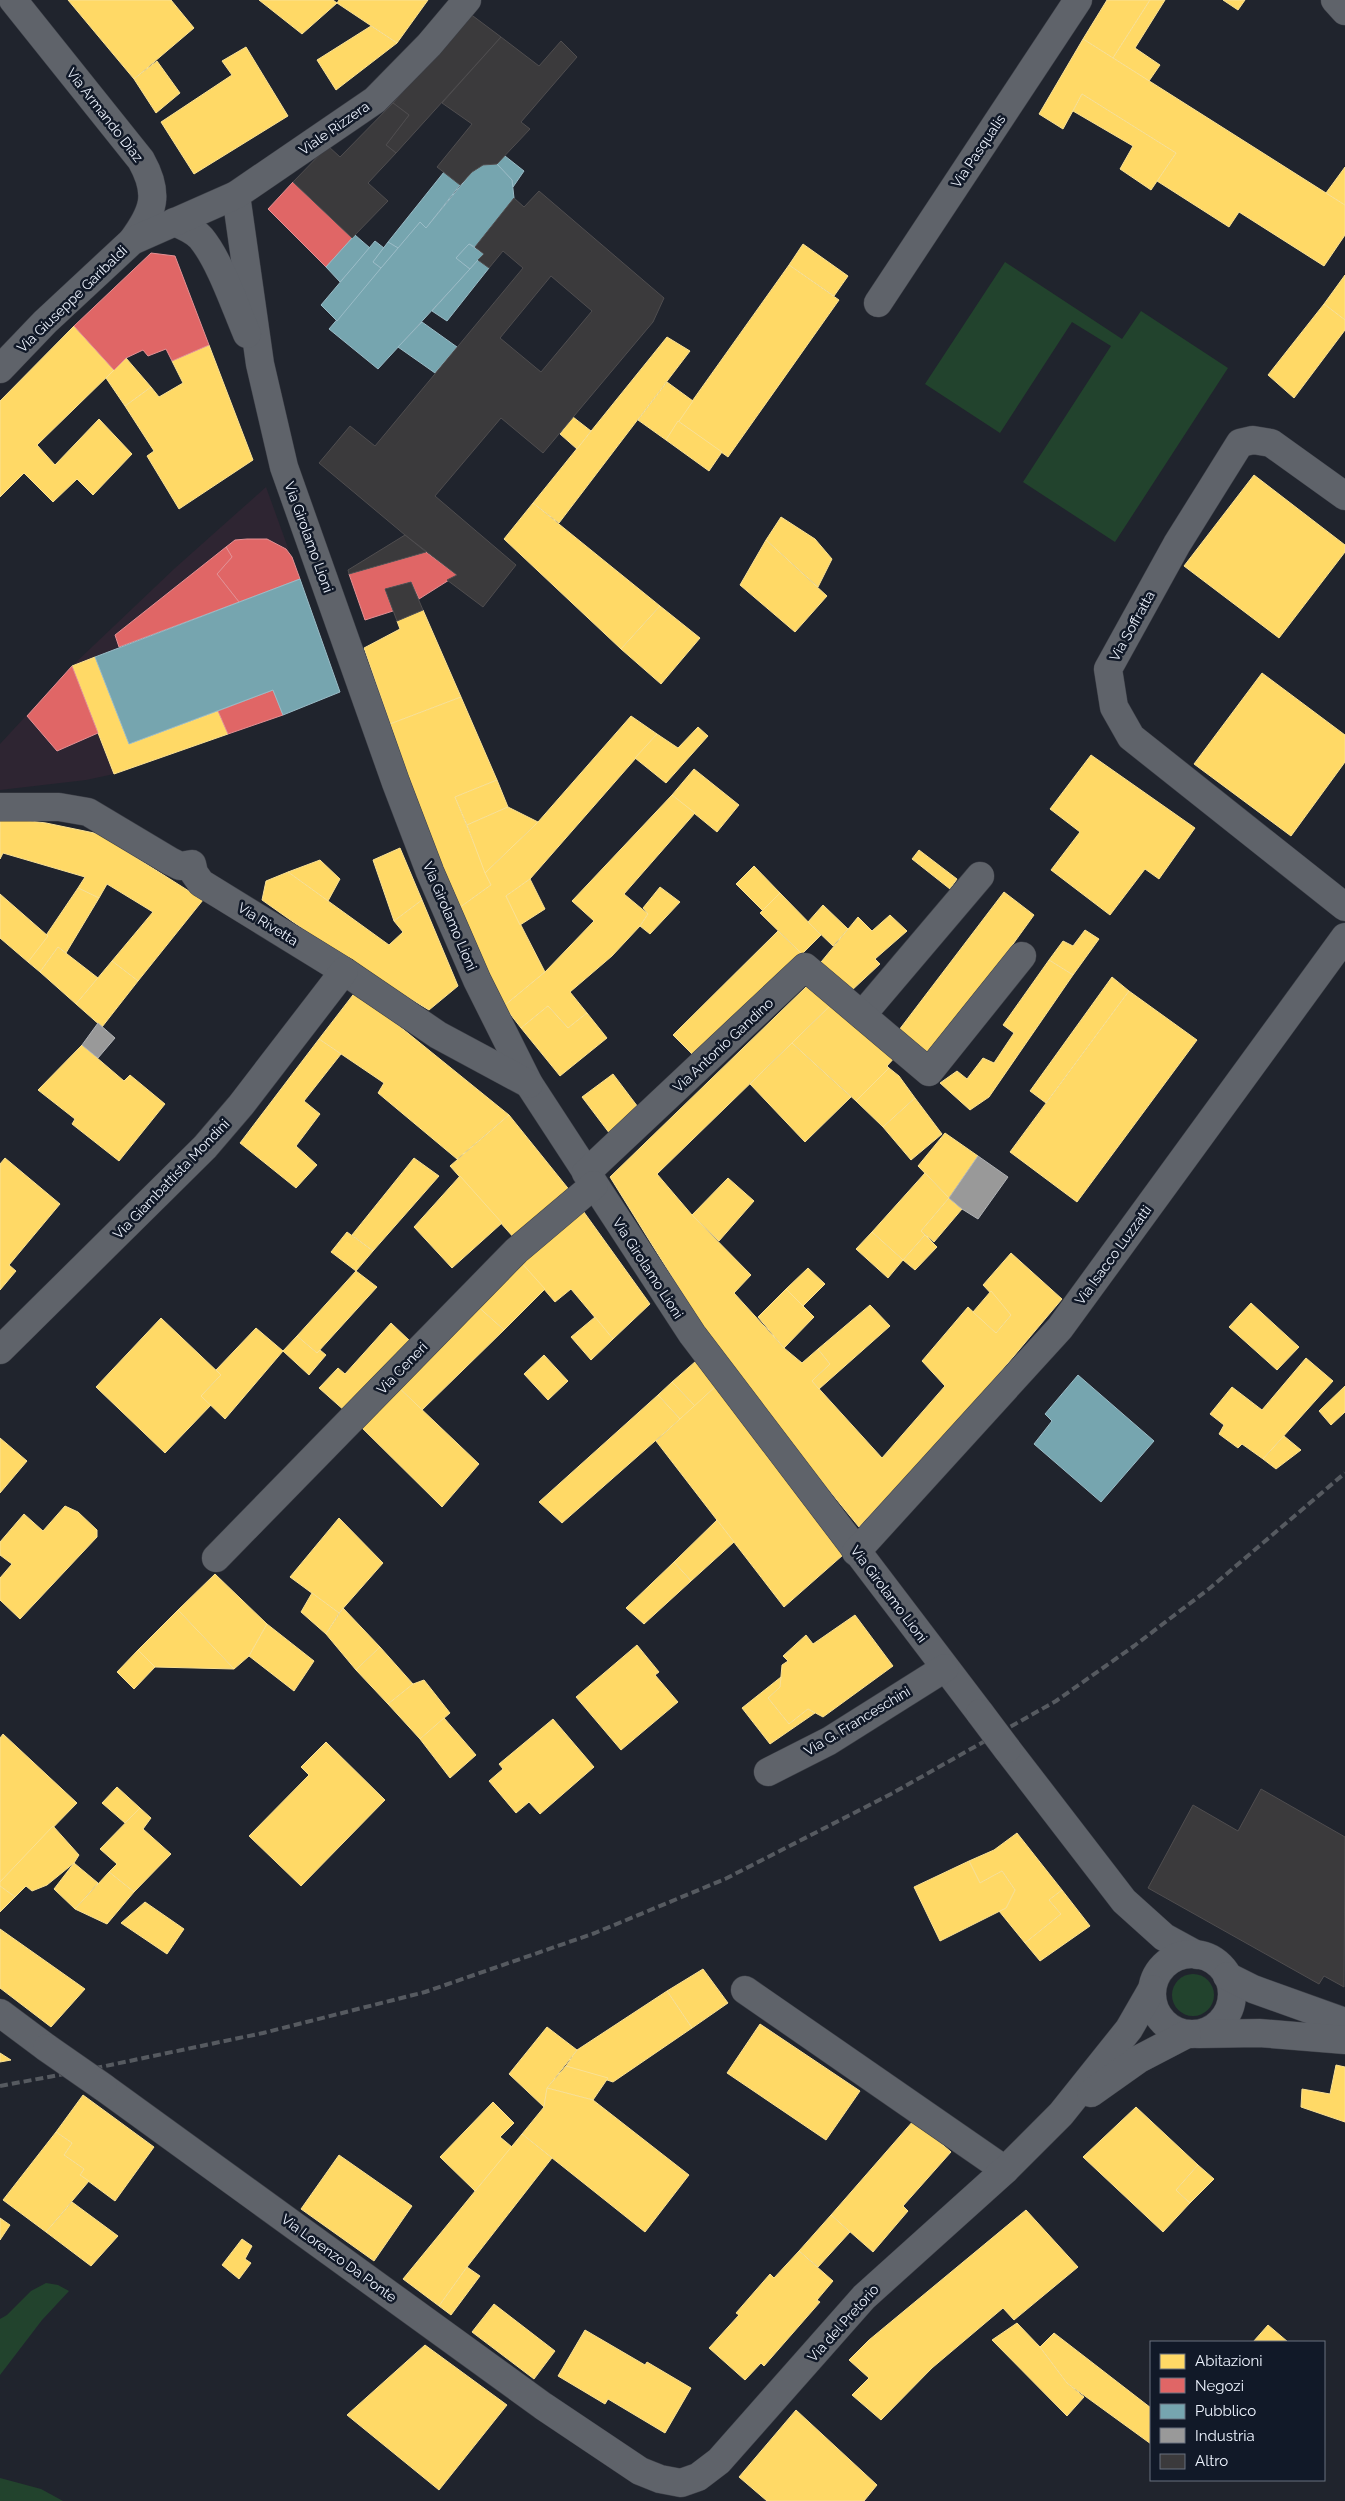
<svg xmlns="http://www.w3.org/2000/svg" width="1345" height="2501" viewBox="0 0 1345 2501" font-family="Raleway,sans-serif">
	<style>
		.commercial { fill: #2e2532 }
		.green { fill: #22432d }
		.homes { fill: #ffd966; stroke: #fae194 }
		.shops { fill: #e06666; stroke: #e49094 }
		.public { fill: #76a5af; stroke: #9abcc7 }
		.industry { fill: #999; stroke: #b2b4b7 }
		.building { fill: #3b3a3c; stroke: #4f4d4f; fill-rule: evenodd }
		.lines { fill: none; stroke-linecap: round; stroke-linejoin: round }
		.minor-casing { stroke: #3c3f47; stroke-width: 29 }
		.minor { stroke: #5f636a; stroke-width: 28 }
		.rail { stroke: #565a60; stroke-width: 4; stroke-dasharray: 8 4; stroke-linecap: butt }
		.minor-bridge-casing { stroke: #3c3f47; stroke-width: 29; stroke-linecap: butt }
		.minor-bridge { stroke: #5f636a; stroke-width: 28 }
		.labels { text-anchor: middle; stroke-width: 5; stroke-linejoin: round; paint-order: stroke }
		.street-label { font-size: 14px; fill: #edf3fe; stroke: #111928 }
	</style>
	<rect width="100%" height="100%" fill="#20242d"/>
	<path class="commercial" d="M266 487 340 692 114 774 86 780 0 790V744L72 666 174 569Z"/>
	<g class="green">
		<path d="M1005 262 1122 339 1141 311 1228 368 1115 542 1023 482 1111 346 1072 322 1000 433 925 384Z"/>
		<circle cx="1193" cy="1995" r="21"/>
		<path d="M46 2283 58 2285 69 2291 42 2320 0 2375V2319L7 2315 31 2291Z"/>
		<path d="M0 2478 41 2489 63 2501H0Z"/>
	</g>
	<g class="homes">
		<path d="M68 0H171L194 28 134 79Z"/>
		<path d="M259 0H333L337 3 302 34Z"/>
		<path d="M339 0H428L397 43 337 3Z"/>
		<path d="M1107 0H1150L1113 58 1083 39Z"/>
		<path d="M1150 0H1165L1135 48 1160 65 1149 81 1113 58Z"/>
		<path d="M1223 0H1245L1238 10Z"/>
		<path d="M371 26 397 43 336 90 317 60Z"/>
		<path d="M1083 39 1345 205V235L1324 266 1239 212 1229 227 1157 181 1176 153 1082 94 1063 129 1039 114Z"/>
		<path d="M246 47 288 116 194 174 161 122 232 75 222 61Z"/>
		<path d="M157 61 180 93 156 113 134 79Z"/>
		<path d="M1082 94 1176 153 1151 190 1120 169 1133 146 1073 111Z"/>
		<path d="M1345 167V205L1326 193Z"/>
		<path d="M803 244 848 276 834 296 789 265Z"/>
		<path d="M789 265 839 300 728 457 678 421Z"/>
		<path d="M1345 275V320L1324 304Z"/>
		<path d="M1324 304 1345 320V330L1294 398 1268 375Z"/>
		<path d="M74 326 114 370 37 445 55 465 99 419 132 454 93 495 77 479 53 502 24 473 0 497V401Z"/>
		<path d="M667 337 690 351 559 523 533 503Z"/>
		<path d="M209 345 253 460 179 509 147 456 154 451 125 406 151 387 159 397 183 383 172 361Z"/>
		<path d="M126 358 151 387 125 406 106 378Z"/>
		<path d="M667 382 693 401 666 440 638 420Z"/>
		<path d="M573 417 591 431 577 449 560 434Z"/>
		<path d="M678 421 722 452 709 471 666 440Z"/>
		<path d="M1254 475 1345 545V552L1279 638 1184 566Z"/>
		<path d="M533 503 660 606 621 649 504 539Z"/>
		<path d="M781 517 815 539 832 559 818 587 766 540Z"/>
		<path d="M766 540 827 596 795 632 740 585Z"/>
		<path d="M660 606 700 638 661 684 621 649Z"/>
		<path d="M423 610 461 697 390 724 364 648 400 629 397 621Z"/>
		<path d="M95 657 129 744 218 711 228 734 114 774 72 666Z"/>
		<path d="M1262 673 1345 735V762L1291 836 1194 764Z"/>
		<path d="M461 697 497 780 455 797 491 885 459 908 421 815 390 724Z"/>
		<path d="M631 716 657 734 530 879 506 896 545 972 504 1006 459 908 491 885 485 873 538 822Z"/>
		<path d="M698 727 708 736 666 783 635 758 657 734 678 748Z"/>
		<path d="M1091 755 1195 828 1159 879 1145 869 1110 915 1051 870 1080 832 1050 809Z"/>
		<path d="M694 769 739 805 717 832 672 795Z"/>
		<path d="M497 780 508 807 467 825 455 797Z"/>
		<path d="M672 795 695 813 624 894 648 914 640 926 612 956 570 992 587 1013 568 1028 548 1006 521 1028 504 1006 545 972 594 921 572 901Z"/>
		<path d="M508 807 538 822 485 873 467 825Z"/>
		<path d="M0 817 46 823 99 834 203 900 138 981 112 961 153 912 107 884 99 898 78 888 85 877 3 853 0 859Z"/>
		<path d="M400 848 422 900 394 921 373 860Z"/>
		<path d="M919 850 957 879 950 889 912 859Z"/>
		<path d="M320 860 340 879 328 901 288 872Z"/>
		<path d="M754 866 780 893 763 911 736 884Z"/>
		<path d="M288 872 389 945 403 932 394 921 422 900 458 986 429 1010 357 967 262 900 266 881Z"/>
		<path d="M530 879 545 909 520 925 506 896Z"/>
		<path d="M660 887 680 902 650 934 640 926 648 914 643 908Z"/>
		<path d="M78 888 99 898 66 953 58 947 40 972 28 962Z"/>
		<path d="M1004 892 1034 915 977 994 928 1052 899 1030Z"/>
		<path d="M780 893 821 935 802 954 760 913Z"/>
		<path d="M0 894 48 936 28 962 0 938Z"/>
		<path d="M823 905 848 929 833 946 808 922Z"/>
		<path d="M890 915 907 931 875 959 880 964 850 992 817 967 858 917 872 931Z"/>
		<path d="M1085 930 1099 939 1073 975 1049 960 1063 941 1073 946Z"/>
		<path d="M778 931 802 954 696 1058 673 1035Z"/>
		<path d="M58 947 98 978 76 1004 40 972Z"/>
		<path d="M1049 960 1073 975 989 1097 970 1110 940 1083 957 1071 967 1079 983 1058 994 1063 1014 1033 1003 1025Z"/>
		<path d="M112 961 138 981 102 1027 76 1004Z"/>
		<path d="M1112 977 1129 991 1046 1103 1030 1091Z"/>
		<path d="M807 986 832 1004 657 1174 692 1215 751 1275 734 1293 784 1348 802 1363 818 1349 830 1364 812 1381 882 1458 945 1386 922 1361 968 1307 996 1333 1011 1315 983 1285 1011 1253 1062 1299 970 1408 859 1527 728 1367 610 1177Z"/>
		<path d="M356 991 409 1034 509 1115 457 1159 378 1093 384 1083 319 1039Z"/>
		<path d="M1129 991 1197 1040 1077 1202 1010 1152Z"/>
		<path d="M832 1004 896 1056 887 1066 889 1068 856 1101 792 1043Z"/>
		<path d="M548 1006 568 1028 587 1013 607 1038 560 1076 521 1028Z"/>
		<path d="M319 1039 341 1054 304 1101 320 1114 296 1146 317 1165 296 1188 240 1143Z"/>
		<path d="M792 1043 851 1097 805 1142 750 1084Z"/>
		<path d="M82 1045 124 1081 130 1075 165 1104 119 1161 72 1124 75 1119 38 1090Z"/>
		<path d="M889 1068 899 1076 915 1098 883 1127 856 1101Z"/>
		<path d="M613 1074 641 1111 610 1134 582 1097Z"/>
		<path d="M915 1098 942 1134 911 1160 883 1127Z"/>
		<path d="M509 1115 571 1192 515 1239 450 1166Z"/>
		<path d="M945 1133 978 1156 949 1198 918 1166Z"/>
		<path d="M5 1158 60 1204 9 1265 16 1271 0 1290V1164Z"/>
		<path d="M414 1158 439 1176 373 1251 352 1235Z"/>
		<path d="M925 1173 949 1198 921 1231 925 1235 903 1260 872 1232Z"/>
		<path d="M460 1176 502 1223 452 1268 414 1227Z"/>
		<path d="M728 1178 754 1201 719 1241 692 1215Z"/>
		<path d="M949 1198 962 1209 934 1242 921 1231Z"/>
		<path d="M581 1208 650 1304 613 1339 571 1289 555 1302 519 1260Z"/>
		<path d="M347 1232 373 1251 356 1271 331 1252Z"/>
		<path d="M872 1232 903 1260 888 1278 856 1249Z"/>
		<path d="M925 1235 937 1247 915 1270 903 1260Z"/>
		<path d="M519 1260 545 1289 504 1330 475 1304Z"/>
		<path d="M808 1268 825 1284 803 1306 786 1289Z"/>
		<path d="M356 1271 377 1287 317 1353 297 1336Z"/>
		<path d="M786 1289 814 1317 784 1348 758 1317Z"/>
		<path d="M991 1291 1011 1315 996 1333 973 1312Z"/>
		<path d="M1251 1303 1299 1347 1277 1370 1229 1327Z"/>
		<path d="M475 1304 504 1330 422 1410 395 1384Z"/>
		<path d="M870 1305 890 1326 819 1389 812 1381 830 1364 818 1349Z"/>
		<path d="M595 1317 613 1339 591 1360 571 1337Z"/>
		<path d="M161 1318 221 1375 201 1396 211 1405 165 1453 96 1387Z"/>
		<path d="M391 1323 410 1341 346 1412 319 1388 338 1368 345 1374Z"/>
		<path d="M256 1328 283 1351 225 1419 201 1396 221 1375 216 1370Z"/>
		<path d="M297 1336 317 1353 320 1350 326 1355 309 1375 283 1351Z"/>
		<path d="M544 1355 568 1381 548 1400 524 1374Z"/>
		<path d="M1306 1358 1333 1381 1263 1459 1242 1444 1238 1448 1219 1434 1224 1425 1210 1414 1232 1387 1262 1410Z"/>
		<path d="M696 1361 716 1386 695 1406 672 1382Z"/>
		<path d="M672 1382 695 1406 680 1419 658 1395Z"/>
		<path d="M395 1384 479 1464 442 1507 357 1423Z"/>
		<path d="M716 1386 843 1555 784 1607 656 1441Z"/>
		<path d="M1345 1386V1412L1331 1425 1319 1411Z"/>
		<path d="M658 1395 680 1419 562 1523 539 1502Z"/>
		<path d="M1284 1436 1301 1450 1276 1469 1263 1459Z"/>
		<path d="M0 1438 27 1461 0 1493Z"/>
		<path d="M65 1506 78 1512 97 1530V1537L20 1619 0 1600V1578L12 1564 0 1555V1542L24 1514 43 1531Z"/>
		<path d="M339 1518 383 1563 339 1613 290 1577Z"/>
		<path d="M717 1520 734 1542 691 1581 674 1562Z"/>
		<path d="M674 1562 691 1581 644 1624 626 1608Z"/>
		<path d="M215 1574 267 1624 249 1656 234 1669 178 1610Z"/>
		<path d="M312 1593 339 1613 326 1634 301 1612Z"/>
		<path d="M343 1608 380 1647 356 1670 326 1634Z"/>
		<path d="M178 1610 234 1669 155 1667 138 1650Z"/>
		<path d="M855 1615 893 1666 823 1717 808 1709 789 1724 768 1698 780 1687 782 1665 788 1661 783 1656 806 1635 813 1644Z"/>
		<path d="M267 1624 314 1661 294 1691 249 1656Z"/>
		<path d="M637 1645 659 1672 655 1675 678 1702 621 1750 576 1697Z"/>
		<path d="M380 1647 413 1684 388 1704 356 1670Z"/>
		<path d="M138 1650 155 1667 134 1689 117 1672Z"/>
		<path d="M781 1677 780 1687 768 1698 789 1724 808 1709 815 1713 770 1744 742 1708Z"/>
		<path d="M424 1680 450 1713 420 1739 388 1704 413 1684Z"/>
		<path d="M444 1718 476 1755 450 1778 420 1739Z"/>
		<path d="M553 1719 594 1767 540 1814 529 1802 516 1813 489 1781 503 1769 499 1764Z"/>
		<path d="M3 1734 77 1803 0 1882V1738Z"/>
		<path d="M326 1742 385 1800 301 1886 249 1836 309 1775 301 1767Z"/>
		<path d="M117 1787 140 1808 125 1823 102 1803Z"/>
		<path d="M140 1808 151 1818 143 1829 171 1854 134 1892 109 1872 117 1864 100 1849Z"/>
		<path d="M53 1826 79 1855 74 1863 47 1885 32 1891 26 1886 15 1897 0 1886V1882Z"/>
		<path d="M1017 1833 1062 1890 1049 1900 1061 1914 1025 1943 999 1911 1006 1908 1015 1890 1002 1871 980 1883 969 1861 994 1850Z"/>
		<path d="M969 1861 980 1883 1002 1871 1015 1890 1006 1908 940 1941 914 1887Z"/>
		<path d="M74 1863 98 1883 75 1909 54 1889Z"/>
		<path d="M109 1872 134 1892 107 1924 75 1909Z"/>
		<path d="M0 1886 15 1897 0 1912Z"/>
		<path d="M1062 1890 1090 1926 1040 1961 1025 1943 1061 1914 1049 1900Z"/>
		<path d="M145 1902 184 1929 167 1954 121 1923Z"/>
		<path d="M0 1929 85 1989 51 2027 0 1988Z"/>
		<path d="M703 1969 728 2003 692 2028 667 1991Z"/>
		<path d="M667 1991 692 2028 613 2082 566 2066 577 2050Z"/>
		<path d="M760 2024 860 2091 826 2140 727 2073Z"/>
		<path d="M547 2027 577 2050 547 2088 544 2107 509 2074Z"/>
		<path d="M0 2053 11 2060 0 2062Z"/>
		<path d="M1336 2065 1345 2067V2122L1301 2107 1302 2089 1330 2094Z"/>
		<path d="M566 2066 608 2078 593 2100 547 2088Z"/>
		<path d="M547 2088 593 2100 689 2175 645 2232 522 2134 544 2107Z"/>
		<path d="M83 2095 154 2147 115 2201 80 2175 84 2169 64 2155 72 2143 56 2132Z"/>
		<path d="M493 2102 514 2123 500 2137 512 2147 475 2191 440 2157Z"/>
		<path d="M1136 2107 1198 2165 1176 2190 1190 2203 1163 2232 1083 2157Z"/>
		<path d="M914 2120 951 2152 903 2206 908 2211 873 2252 831 2215Z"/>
		<path d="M56 2132 72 2143 64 2155 84 2169 80 2175 89 2181 46 2232 3 2200Z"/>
		<path d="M522 2134 552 2158 467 2267 439 2306 403 2279Z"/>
		<path d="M339 2155 412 2206 374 2261 301 2209Z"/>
		<path d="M1198 2165 1214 2179 1190 2203 1176 2190Z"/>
		<path d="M72 2202 118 2236 91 2266 46 2232Z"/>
		<path d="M1026 2210 1078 2267 1014 2320 1003 2308 932 2368 881 2420 852 2395 869 2378 849 2360 869 2340Z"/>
		<path d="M831 2215 850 2232 818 2267 799 2251Z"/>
		<path d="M0 2218 10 2225 0 2240Z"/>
		<path d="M242 2239 252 2246 245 2259 251 2263 239 2279 222 2265Z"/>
		<path d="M799 2251 833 2281 817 2300 820 2302 764 2366 761 2363 745 2380 709 2348 739 2315 736 2313 770 2274 774 2278Z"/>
		<path d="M467 2267 480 2276 451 2315 439 2306Z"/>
		<path d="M494 2304 555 2351 534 2379 472 2332Z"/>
		<path d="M1017 2323 1040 2347 1067 2383 1084 2397 1067 2416 992 2340Z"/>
		<path d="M1268 2325 1288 2342H1253Z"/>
		<path d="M585 2330 645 2365 647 2362 691 2388 665 2433 608 2399 605 2404 558 2376Z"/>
		<path d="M1054 2333 1151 2408V2444L1067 2383 1040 2347Z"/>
		<path d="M425 2345 507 2405 439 2490 347 2415Z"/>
		<path d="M796 2410 877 2485 864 2501H767L739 2477Z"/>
	</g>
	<g class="shops">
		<path d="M293 182 352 238 326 267 268 209Z"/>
		<path d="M151 253 175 256 209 345 172 361 166 349 148 356 143 350 126 358 114 370 74 326Z"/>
		<path d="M247 539H267L286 549 292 557 300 579 239 602 217 574 232 557 226 547 235 540Z"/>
		<path d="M226 547 232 557 217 574 239 602 119 647 115 635Z"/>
		<path d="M426 552 457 575 419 599 411 582 385 589 393 611 365 620 349 574Z"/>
		<path d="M72 666 98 733 57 751 27 716Z"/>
		<path d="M273 690 283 715 228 734 218 711Z"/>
	</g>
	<g class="public">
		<path d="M505 156 524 171 513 187 512 180 497 164Z"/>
		<path d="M497 164 512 180 514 198 475 247 469 244 456 258 470 269 378 369 329 329 420 222 426 228 472 172 483 165Z"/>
		<path d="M444 172 460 185 426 228 420 222 398 248 388 242Z"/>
		<path d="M355 235 370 248 340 282 326 267Z"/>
		<path d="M375 241 384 248 373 262 381 268 337 321 321 305Z"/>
		<path d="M388 242 398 248 381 268 373 262Z"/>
		<path d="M469 244 484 254 470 269 456 258Z"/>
		<path d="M478 260 489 268 447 321 432 311Z"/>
		<path d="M422 322 457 347 435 373 398 347Z"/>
		<path d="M300 579 340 692 283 715 273 690 129 744 95 657Z"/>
		<path d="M1078 1375 1154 1441 1101 1502 1034 1444 1052 1421 1045 1414Z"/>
	</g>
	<g class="industry">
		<path d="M98 1023 115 1038 98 1058 82 1045Z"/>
		<path d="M978 1156 1008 1177 978 1219 962 1209 949 1198Z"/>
	</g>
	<g class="building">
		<path d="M469 13 501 37 396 153 386 145 409 115 393 103Z"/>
		<path d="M501 37 539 66 561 41 577 57 521 122 530 129 497 164 483 165 472 172 460 185 437 167 472 124 442 103Z"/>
		<path d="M393 103 409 115 386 145 396 153 368 183 388 201 352 238 293 182 328 146 340 157Z"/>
		<path d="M539 191 664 298 653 322 543 453 501 418 435 496 516 565 483 607 447 580 457 575 405 535 319 463 350 426 375 446 523 268 503 251 489 268 478 260 484 254 475 247 514 198 524 207ZM551 276 592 311 541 372 500 338Z"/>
		<path d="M405 535 426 552 349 574 348 570Z"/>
		<path d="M411 582 423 610 397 621 385 589Z"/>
		<path d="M1261 1789 1345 1837 1344 1987 1324 1976 1319 1984 1148 1888 1193 1805 1238 1831Z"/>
	</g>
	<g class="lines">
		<defs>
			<g id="minor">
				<path d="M13 0 141 160C160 194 154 211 132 241"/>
				<path d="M1335 0 1345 11"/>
				<path d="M236 195 260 364 284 467 396 783 430 872 477 980 529 1084 692 1334 980 1713"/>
				<path d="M174 222C184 226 194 230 201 238 220 261 235 306 247 334"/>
				<path d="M878 303 1078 0"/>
				<path d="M0 369 45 322 132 241 236 195 375 100 429 45 467 0"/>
				<path d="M1345 496 1271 443 1253 440 1240 443 1177 544 1108 669 1114 707 1131 737 1345 907"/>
				<path d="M0 807H59L88 812 170 861 180 866 192 864 194 873 201 883 344 971 438 1035 529 1084"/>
				<path d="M862 1015 980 876"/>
				<path d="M586 1173 805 967 929 1072 1022 956"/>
				<path d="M0 1350 205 1147 241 1105 344 971"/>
				<path d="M856 1552 1060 1328 1345 937"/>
				<path d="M216 1558 516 1251 594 1185"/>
				<path d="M1007 1749 1124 1901 1164 1937 1197 1955"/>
				<path d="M768 1772 829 1741 945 1668"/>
				<circle cx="1192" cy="1994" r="40"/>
				<path d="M1227 1976 1253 1989 1345 2022"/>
				<path d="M745 1990 1005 2170"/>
				<path d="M0 2013 47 2048"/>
				<path d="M1199 2034 1259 2033 1345 2040"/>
				<path d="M103 2087 543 2406 640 2471 660 2479 681 2483 698 2477 719 2461 864 2297 1005 2170 1061 2114 1129 2029 1152 1989"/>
				<path d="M1091 2093 1139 2059 1187 2034"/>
			</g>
		</defs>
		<use href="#minor" class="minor-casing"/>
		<use href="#minor" class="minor"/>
		<path class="rail" d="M0 2086 91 2069 263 2033 425 1992 595 1933 725 1879 891 1794 1056 1701 1134 1646 1210 1588 1345 1473"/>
		<defs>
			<g id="minor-bridge">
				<path d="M980 1713 1007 1749"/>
				<path d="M47 2048 103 2087"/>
			</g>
		</defs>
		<use href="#minor-bridge" class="minor-bridge-casing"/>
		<use href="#minor-bridge" class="minor-bridge"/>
	</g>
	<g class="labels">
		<g class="street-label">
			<text transform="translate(105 115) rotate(52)" y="5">Via Armando Diaz</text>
			<text transform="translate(334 128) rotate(-35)" y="5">Viale Rizzera</text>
			<text transform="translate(978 151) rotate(-56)" y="5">Via Pasqualis</text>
			<text transform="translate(72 299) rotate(-44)" y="5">Via Giuseppe Garibaldi</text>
			<text transform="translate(309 537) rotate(70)" y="5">Via Girolamo Lioni</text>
			<text transform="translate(1132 626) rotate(-61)" y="5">Via Soffratta</text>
			<text transform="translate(450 916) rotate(67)" y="5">Via Girolamo Lioni</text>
			<text transform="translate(268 924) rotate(32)" y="5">Via Rivetta</text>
			<text transform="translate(723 1045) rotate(-43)" y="5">Via Antonio Gandino</text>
			<text transform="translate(171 1179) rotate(-46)" y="5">Via Giambattista Mondini</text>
			<text transform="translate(1113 1255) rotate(-54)" y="5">Via Isacco Luzzatti</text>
			<text transform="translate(648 1268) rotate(57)" y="5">Via Girolamo Lioni</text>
			<text transform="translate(402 1368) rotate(-46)" y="5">Via Ceneri</text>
			<text transform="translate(889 1594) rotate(53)" y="5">Via Girolamo Lioni</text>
			<text transform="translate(857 1721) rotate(-31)" y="5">Via G. Franceschini</text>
			<text transform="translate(339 2258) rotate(36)" y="5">Via Lorenzo Da Ponte</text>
			<text transform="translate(843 2323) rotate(-48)" y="5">Via del Pretorio</text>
		</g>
	</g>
	<rect x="1150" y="2341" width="175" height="140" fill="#111928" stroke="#69707e"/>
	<rect x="1160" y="2354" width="25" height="15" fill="#ffd966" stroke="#69707e"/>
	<text x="1195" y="2366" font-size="15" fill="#edf3fe">Abitazioni</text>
	<rect x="1160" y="2378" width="25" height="15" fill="#e06666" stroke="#69707e"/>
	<text x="1195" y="2391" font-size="15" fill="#edf3fe">Negozi</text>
	<rect x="1160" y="2404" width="25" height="15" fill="#76a5af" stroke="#69707e"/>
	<text x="1195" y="2416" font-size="15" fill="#edf3fe">Pubblico</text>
	<rect x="1160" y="2428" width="25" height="15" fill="#999999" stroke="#69707e"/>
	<text x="1195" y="2441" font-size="15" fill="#edf3fe">Industria</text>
	<rect x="1160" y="2454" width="25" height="15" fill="#3b3a3c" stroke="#69707e"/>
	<text x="1195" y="2466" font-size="15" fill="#edf3fe">Altro</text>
</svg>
